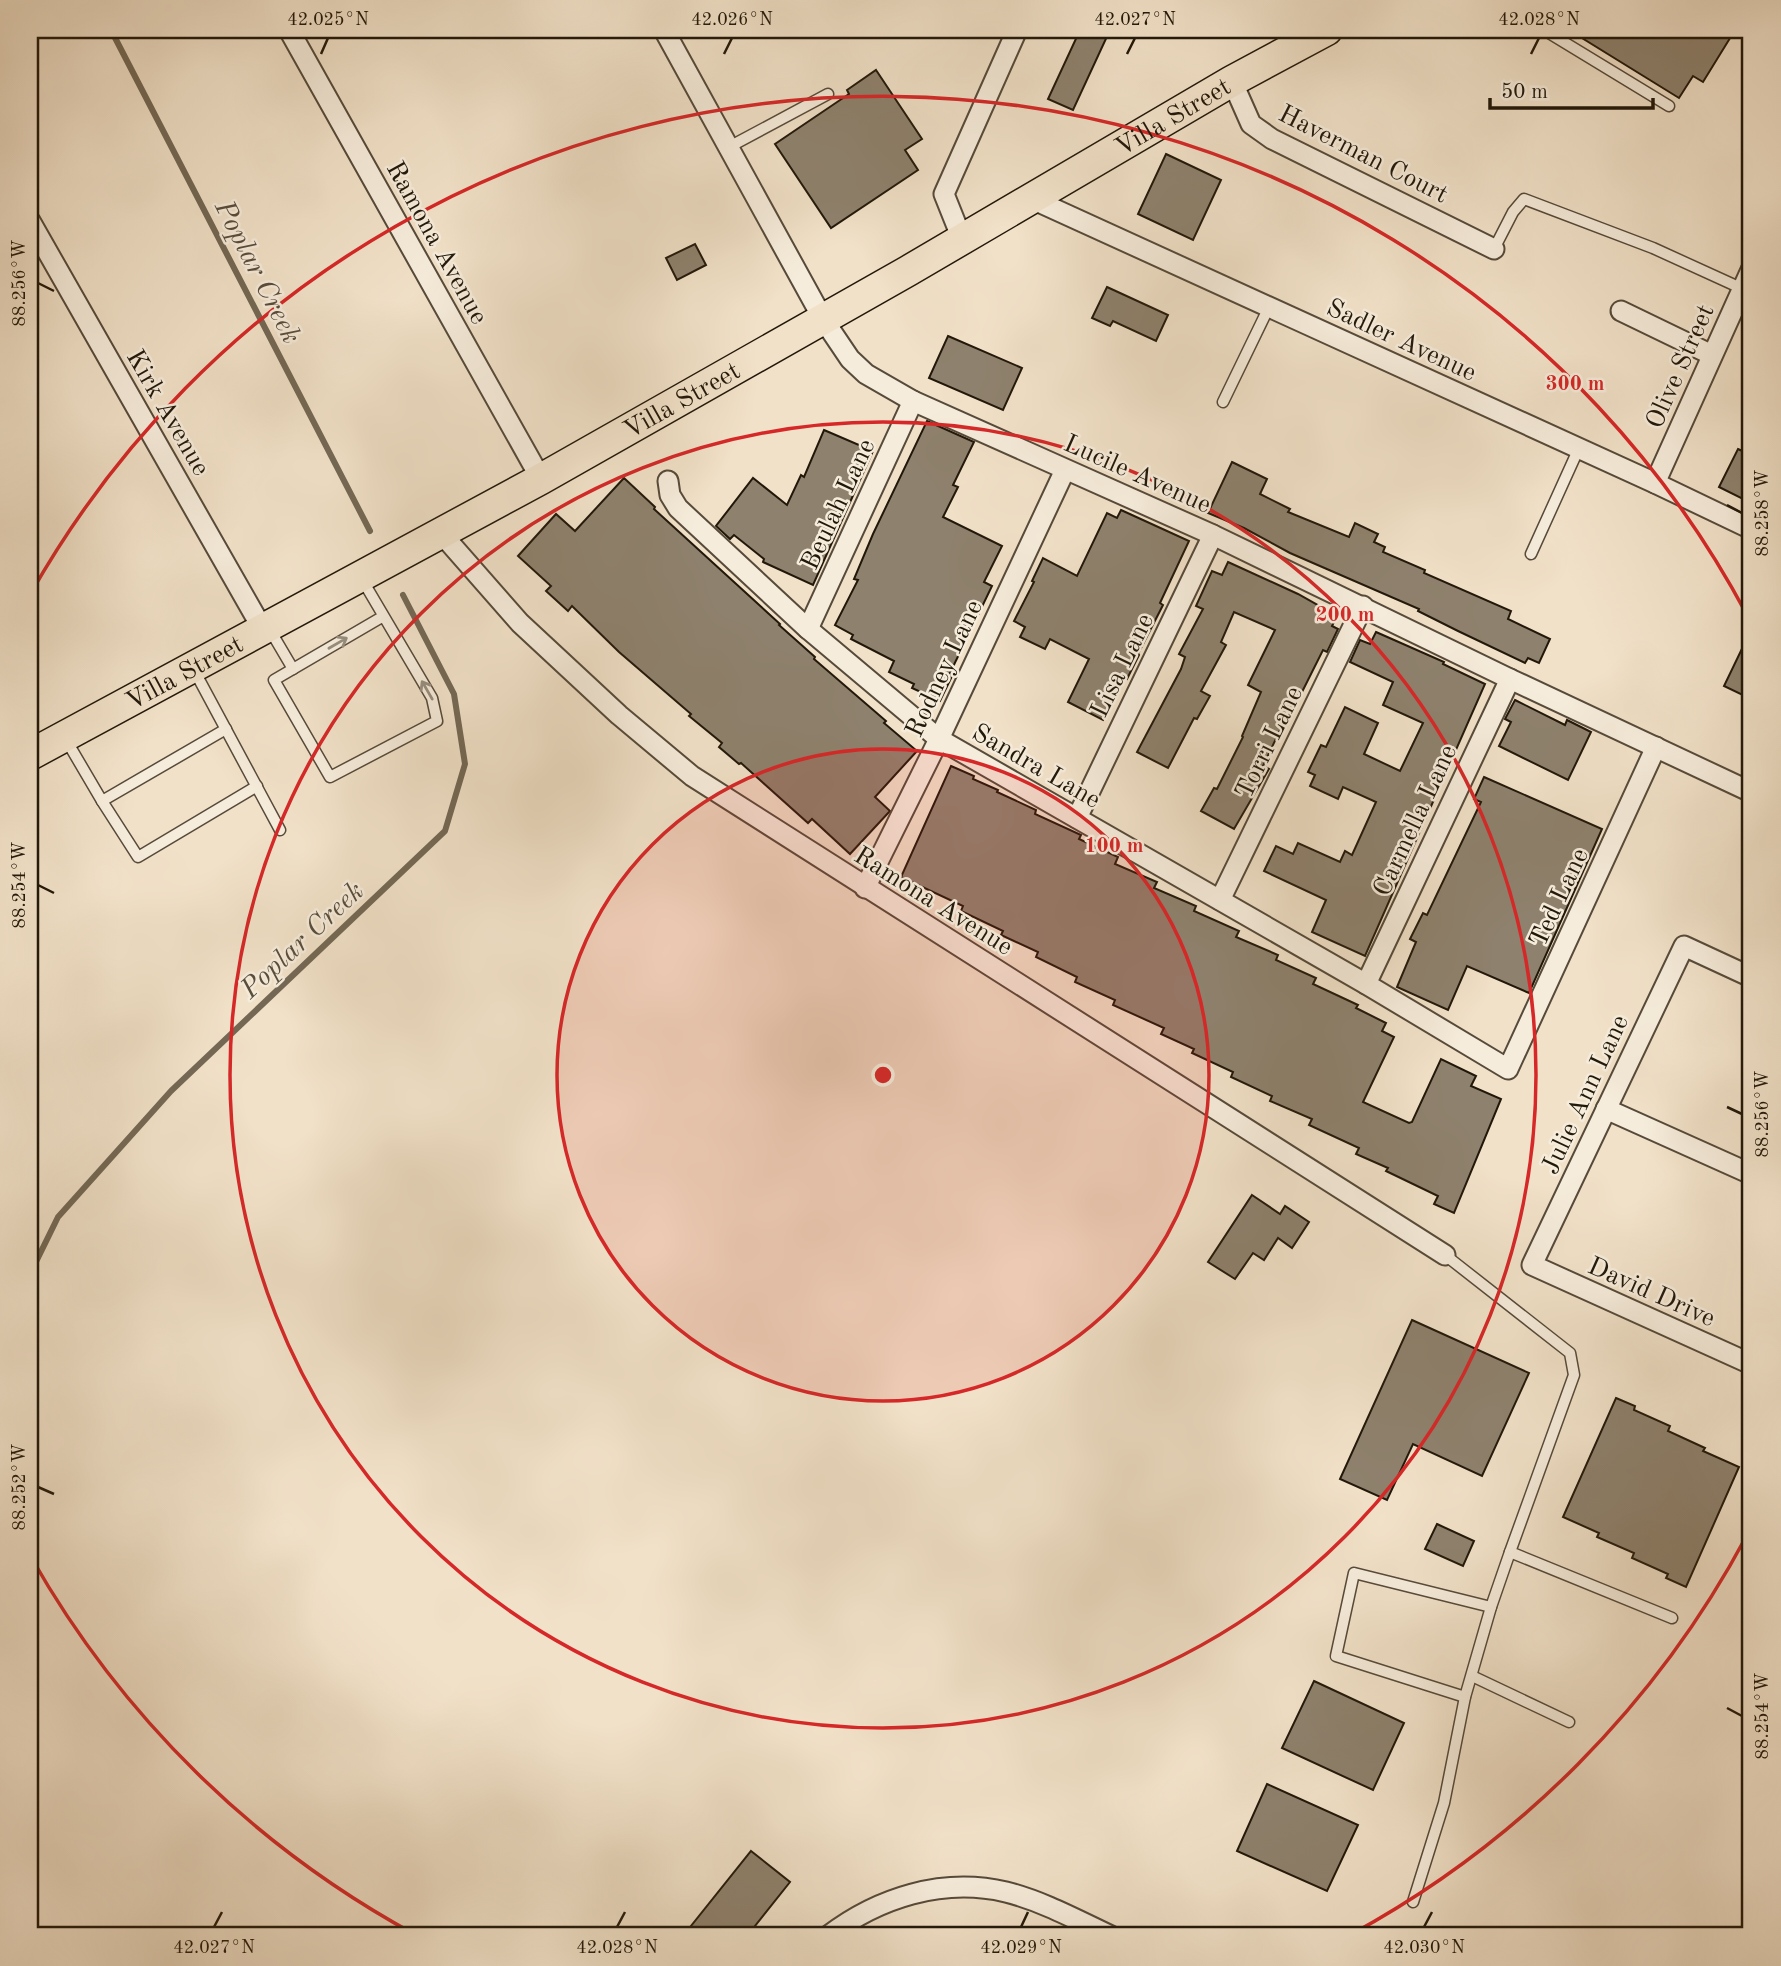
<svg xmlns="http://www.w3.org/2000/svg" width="1781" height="1966" viewBox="0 0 1781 1966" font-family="'Old Standard TT',serif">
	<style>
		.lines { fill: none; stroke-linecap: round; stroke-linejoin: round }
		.stream { stroke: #746855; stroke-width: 6 }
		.building { fill: #8e816d; stroke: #22180a; stroke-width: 2 }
		.service-casing { stroke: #564a3a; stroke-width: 13 }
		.minor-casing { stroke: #564a3a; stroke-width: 23 }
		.primary-casing { stroke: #22180a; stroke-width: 33 }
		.service { stroke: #f6ecdb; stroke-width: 10 }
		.minor { stroke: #f6ecdb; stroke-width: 19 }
		.primary { stroke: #f1e1c8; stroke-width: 30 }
		.oneway { stroke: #978d7d }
		.ticks { fill: none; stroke: #22180a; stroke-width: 2.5 }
		.ring { fill: none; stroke: #d62828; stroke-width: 3.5 }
		.labels { text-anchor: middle; stroke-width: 5; stroke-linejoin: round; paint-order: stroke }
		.street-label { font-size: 26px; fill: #22180a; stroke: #f6ecdb }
		.water-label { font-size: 28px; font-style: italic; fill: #594d3c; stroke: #f6ecdb }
		.centre { fill: #d62828; stroke: #f6ecdb; stroke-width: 3.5 }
		.ring-label { font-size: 21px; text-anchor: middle; font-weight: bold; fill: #d62828; stroke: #f6ecdb; stroke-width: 5; stroke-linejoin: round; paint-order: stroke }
		.neatline { fill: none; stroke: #22180a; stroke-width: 2.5 }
		.ticks-label { font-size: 18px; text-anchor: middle; fill: #22180a }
	</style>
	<rect width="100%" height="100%" fill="#f1e1c8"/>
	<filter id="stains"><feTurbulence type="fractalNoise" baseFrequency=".00286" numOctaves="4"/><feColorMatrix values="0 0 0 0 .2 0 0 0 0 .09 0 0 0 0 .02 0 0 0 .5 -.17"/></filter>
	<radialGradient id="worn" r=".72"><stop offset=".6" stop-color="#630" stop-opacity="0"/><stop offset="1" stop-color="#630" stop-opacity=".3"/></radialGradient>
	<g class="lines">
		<g class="stream">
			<path d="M111 30 370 531"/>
			<path d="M30 1274 58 1217 171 1091 445 831 465 764 454 694 403 595"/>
		</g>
	</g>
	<g class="building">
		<path d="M1080 30H1110L1073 110 1048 99Z"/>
		<path d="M1569 30H1735L1703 82 1693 76 1679 98Z"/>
		<path d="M876 70 922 139 905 150 918 170 831 228 775 144 849 94 847 90Z"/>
		<path d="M1166 154 1221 180 1193 240 1138 214Z"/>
		<path d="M695 244 706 265 677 280 666 258Z"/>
		<path d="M1107 287 1168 315 1156 341 1113 321 1110 326 1092 318Z"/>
		<path d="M948 336 1022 368 1003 410 929 378Z"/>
		<path d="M927 421 974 442 953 485 958 487 943 517 1002 546 984 582 992 586 950 673 953 674 940 701 912 688 914 684 889 672 894 661 851 639 853 635 835 625 858 580 854 579 873 534Z"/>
		<path d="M824 430 873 451 813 585 763 562 764 559 734 535 730 539 716 526 753 478 787 505 801 475 804 477Z"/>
		<path d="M1738 449 1751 455V503L1719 487Z"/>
		<path d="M1232 462 1267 479 1260 494 1290 509 1288 512 1349 537 1355 523 1378 534 1374 542 1385 547 1383 552 1425 570 1424 573 1511 611 1508 619 1550 639 1539 663 1528 658 1525 663 1458 631 1418 611 1419 609 1290 553 1244 528 1208 513Z"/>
		<path d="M624 478 655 507 654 509 780 624 779 625 815 657 814 659 886 721 884 723 917 751 875 797 890 811 850 854 812 819 808 823 741 763 739 764 719 747 722 743 689 716 691 714 619 652 572 606 568 611 546 591 551 586 518 556 556 514 575 531Z"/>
		<path d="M1121 510 1189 541 1160 603 1163 605 1138 654 1139 655 1127 679 1124 678 1103 720 1068 702 1089 659 1050 639 1045 649 1020 637 1025 627 1014 621 1034 582 1032 581 1043 558 1077 576 1107 513 1117 518Z"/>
		<path d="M1228 562 1298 594 1337 616 1332 626 1338 629 1327 652 1323 650 1294 708 1291 707 1263 766 1269 769 1234 829 1201 811 1214 788 1217 789 1243 737 1242 736 1261 692 1248 685 1275 630 1234 612 1221 642 1226 645 1201 691 1210 696 1197 719 1194 718 1168 768 1137 752 1181 669 1185 657 1179 654 1203 609 1196 606 1212 571 1222 575Z"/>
		<path d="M1751 630V699L1724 686Z"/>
		<path d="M1376 632 1444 662 1443 664 1485 684 1365 956 1312 932 1326 900 1264 871 1276 846 1293 854 1298 843 1340 862 1345 851 1352 855 1376 802 1343 787 1338 799 1310 786 1315 775 1308 772 1321 745 1326 747 1345 707 1378 723 1364 754 1400 771 1423 723 1383 705 1393 682 1350 662 1360 640 1370 644Z"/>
		<path d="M1515 700 1565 725 1567 720 1591 732 1568 780 1499 746 1511 722 1505 719Z"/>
		<path d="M951 766 974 776 973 779 998 790 997 792 1036 810 1035 814 1081 835 1079 839 1118 857 1115 864 1157 882 1154 888 1196 906 1194 911 1239 931 1236 937 1278 955 1276 960 1316 978 1313 984 1358 1005 1356 1008 1386 1023 1382 1031 1394 1037 1363 1102 1409 1123 1412 1122 1441 1059 1476 1076 1471 1086 1501 1099 1454 1213 1434 1204 1438 1196 1386 1171 1388 1168 1356 1154 1359 1148 1309 1125 1312 1119 1270 1101 1272 1096 1231 1077 1233 1072 1192 1053 1194 1049 1161 1034 1164 1028 1113 1005 1115 1000 1075 982 1077 977 1036 957 1038 952 1001 935 1003 931 961 911 963 906 901 877Z"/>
		<path d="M1484 777 1602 829 1529 993 1467 966 1448 1010 1397 987 1416 942 1410 939 1423 913 1427 915 1481 802 1474 799Z"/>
		<path d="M1252 1195 1280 1214 1285 1206 1309 1222 1292 1248 1278 1238 1264 1260 1253 1253 1235 1279 1208 1262Z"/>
		<path d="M1412 1320 1529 1373 1482 1476 1413 1444 1387 1500 1340 1479Z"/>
		<path d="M1616 1398 1635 1406 1634 1410 1670 1426 1668 1431 1705 1448 1703 1451 1739 1467 1686 1587 1666 1578 1668 1574 1632 1558 1634 1553 1597 1537 1599 1533 1563 1517Z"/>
		<path d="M1437 1524 1474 1541 1463 1566 1425 1549Z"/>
		<path d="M1314 1681 1404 1723 1373 1790 1282 1748Z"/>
		<path d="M1267 1784 1358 1825 1327 1891 1237 1851Z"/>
		<path d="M751 1851 790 1882 747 1936H683Z"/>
	</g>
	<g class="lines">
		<defs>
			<g id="service">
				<path d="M1544 30 1669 106"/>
				<path d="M729 147 828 94"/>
				<path d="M1494 249 1513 212 1524 199 1653 248 1743 289"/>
				<path d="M1223 402 1269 307"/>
				<path d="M1531 554 1579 448"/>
				<path d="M363 581 432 698 437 721 330 777 274 680 382 617"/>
				<path d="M270 630 293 669"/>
				<path d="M194 670 280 830"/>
				<path d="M226 729 102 801 138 857 257 786"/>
				<path d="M65 738 102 801"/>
				<path d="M1445 1255 1570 1353 1574 1375 1510 1552 1672 1618"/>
				<path d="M1472 1676 1569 1722"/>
				<path d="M1465 1697 1336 1656 1354 1573 1491 1607"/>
				<path d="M1413 1902 1444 1803 1465 1697 1491 1607 1510 1552"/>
			</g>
			<g id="minor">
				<path d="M289 30 541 479"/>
				<path d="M664 30 823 319 850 359 866 374 913 401 1213 535 1510 679 1751 792"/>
				<path d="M1232 81 1251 124 1272 139 1494 249"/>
				<path d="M1030 198 1655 483 1751 529"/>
				<path d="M30 221 262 628"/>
				<path d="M962 239 944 194 1017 30"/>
				<path d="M1621 311 1712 355"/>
				<path d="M668 481 670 495 678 508 808 629 939 739 1366 984 1508 1069 1656 747"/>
				<path d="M1655 483 1751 270"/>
				<path d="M441 533 520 623 619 715 692 776 1445 1255"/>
				<path d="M808 629 913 401"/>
				<path d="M1077 818 1213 535"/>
				<path d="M865 888 939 739 1065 470"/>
				<path d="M1220 900 1363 606"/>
				<path d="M1751 977 1684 946 1532 1265 1751 1364"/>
				<path d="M1366 984 1510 679"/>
				<path d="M1606 1109 1751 1174"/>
				<path d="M828 1936C878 1898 942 1877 1006 1892 1042 1901 1077 1920 1111 1936"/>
			</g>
			<g id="primary">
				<path id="s1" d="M30 755 541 479 908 271 1232 81 1327 30"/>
			</g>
		</defs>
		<use href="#service" class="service-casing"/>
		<use href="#minor" class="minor-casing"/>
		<use href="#primary" class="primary-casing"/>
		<use href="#service" class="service"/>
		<use href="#minor" class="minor"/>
		<use href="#primary" class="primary"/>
	</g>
	<defs><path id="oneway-shaft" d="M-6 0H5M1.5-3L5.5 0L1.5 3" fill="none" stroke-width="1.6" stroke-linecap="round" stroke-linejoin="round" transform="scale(1.75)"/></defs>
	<g class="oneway">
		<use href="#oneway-shaft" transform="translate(338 643) rotate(-30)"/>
		<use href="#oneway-shaft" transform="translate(427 690) rotate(-120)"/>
	</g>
	<path class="ticks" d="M321 54 328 38M724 54 732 38M1127 54 1135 38M1531 54 1539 38M38 283 54 291M1727 505 1742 513M38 885 54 893M1727 1107 1742 1114M38 1487 54 1494M1727 1708 1742 1716M214 1927 222 1912M617 1927 625 1912M1021 1927 1028 1912M1424 1927 1432 1912"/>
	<circle cx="883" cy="1075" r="326" fill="#d62828" fill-opacity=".12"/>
	<g class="ring">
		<circle cx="883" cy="1075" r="326"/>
		<circle cx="883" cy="1075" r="653"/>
		<path d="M1747 1535A979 979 0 0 1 1350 1935M416 1935A979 979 0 0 1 31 1557M31 593A979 979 0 0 1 1747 615"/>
	</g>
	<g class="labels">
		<g class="street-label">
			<text dy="9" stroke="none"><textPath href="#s1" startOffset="1309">Villa Street</textPath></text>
			<text transform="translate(1364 153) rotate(27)" y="9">Haverman Court</text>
			<text transform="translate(438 242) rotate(61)" y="9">Ramona Avenue</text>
			<text transform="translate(1402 339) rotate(25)" y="9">Sadler Avenue</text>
			<text transform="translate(1679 366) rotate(-66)" y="9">Olive Street</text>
			<text dy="9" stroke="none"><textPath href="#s1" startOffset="742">Villa Street</textPath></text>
			<text transform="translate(169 412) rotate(60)" y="9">Kirk Avenue</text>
			<text transform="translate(1138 473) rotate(24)" y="9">Lucile Avenue</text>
			<text transform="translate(837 504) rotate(-65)" y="9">Beulah Lane</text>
			<text transform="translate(1121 665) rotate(-64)" y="9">Lisa Lane</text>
			<text transform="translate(943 668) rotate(-65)" y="9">Rodney Lane</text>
			<text dy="9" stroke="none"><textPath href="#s1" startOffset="175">Villa Street</textPath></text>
			<text transform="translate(1268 742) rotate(-64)" y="9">Torri Lane</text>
			<text transform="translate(1037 765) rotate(30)" y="9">Sandra Lane</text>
			<text transform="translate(1414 820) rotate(-65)" y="9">Carmella Lane</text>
			<text transform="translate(1558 897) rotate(-65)" y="9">Ted Lane</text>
			<text transform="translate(934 900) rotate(32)" y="9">Ramona Avenue</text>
			<text transform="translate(1584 1094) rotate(-65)" y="9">Julie Ann Lane</text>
			<text transform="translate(1652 1291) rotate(24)" y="9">David Drive</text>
		</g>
		<g class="water-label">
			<text transform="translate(259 271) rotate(63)" y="10">Poplar Creek</text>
			<text transform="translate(301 939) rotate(-43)" y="10">Poplar Creek</text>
		</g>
	</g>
	<circle cx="883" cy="1075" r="10" class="centre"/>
	<g class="ring-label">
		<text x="1575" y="390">300 m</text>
		<text x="1345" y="621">200 m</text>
		<text x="1114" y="852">100 m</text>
	</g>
	<rect width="1781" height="1966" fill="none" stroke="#f1e1c8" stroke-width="77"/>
	<path d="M1490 98v10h163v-10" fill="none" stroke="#22180a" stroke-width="3.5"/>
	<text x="1501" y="98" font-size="21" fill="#22180a" stroke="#f6ecdb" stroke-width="5" paint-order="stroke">50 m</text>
	<rect x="38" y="38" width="1704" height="1889" class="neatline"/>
	<g class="ticks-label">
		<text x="328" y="25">42.025°N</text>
		<text x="732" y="25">42.026°N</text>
		<text x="1135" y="25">42.027°N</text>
		<text x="1539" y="25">42.028°N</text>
		<text transform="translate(19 283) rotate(-90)" y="6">88.256°W</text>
		<text transform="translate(1762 513) rotate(-90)" y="6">88.258°W</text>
		<text transform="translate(19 885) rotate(-90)" y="6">88.254°W</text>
		<text transform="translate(1762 1114) rotate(-90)" y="6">88.256°W</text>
		<text transform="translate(19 1487) rotate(-90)" y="6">88.252°W</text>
		<text transform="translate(1762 1716) rotate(-90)" y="6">88.254°W</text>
		<text x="214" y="1953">42.027°N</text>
		<text x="617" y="1953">42.028°N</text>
		<text x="1021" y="1953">42.029°N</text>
		<text x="1424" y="1953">42.030°N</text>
	</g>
	<rect width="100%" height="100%" filter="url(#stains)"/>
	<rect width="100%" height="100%" fill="url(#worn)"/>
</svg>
